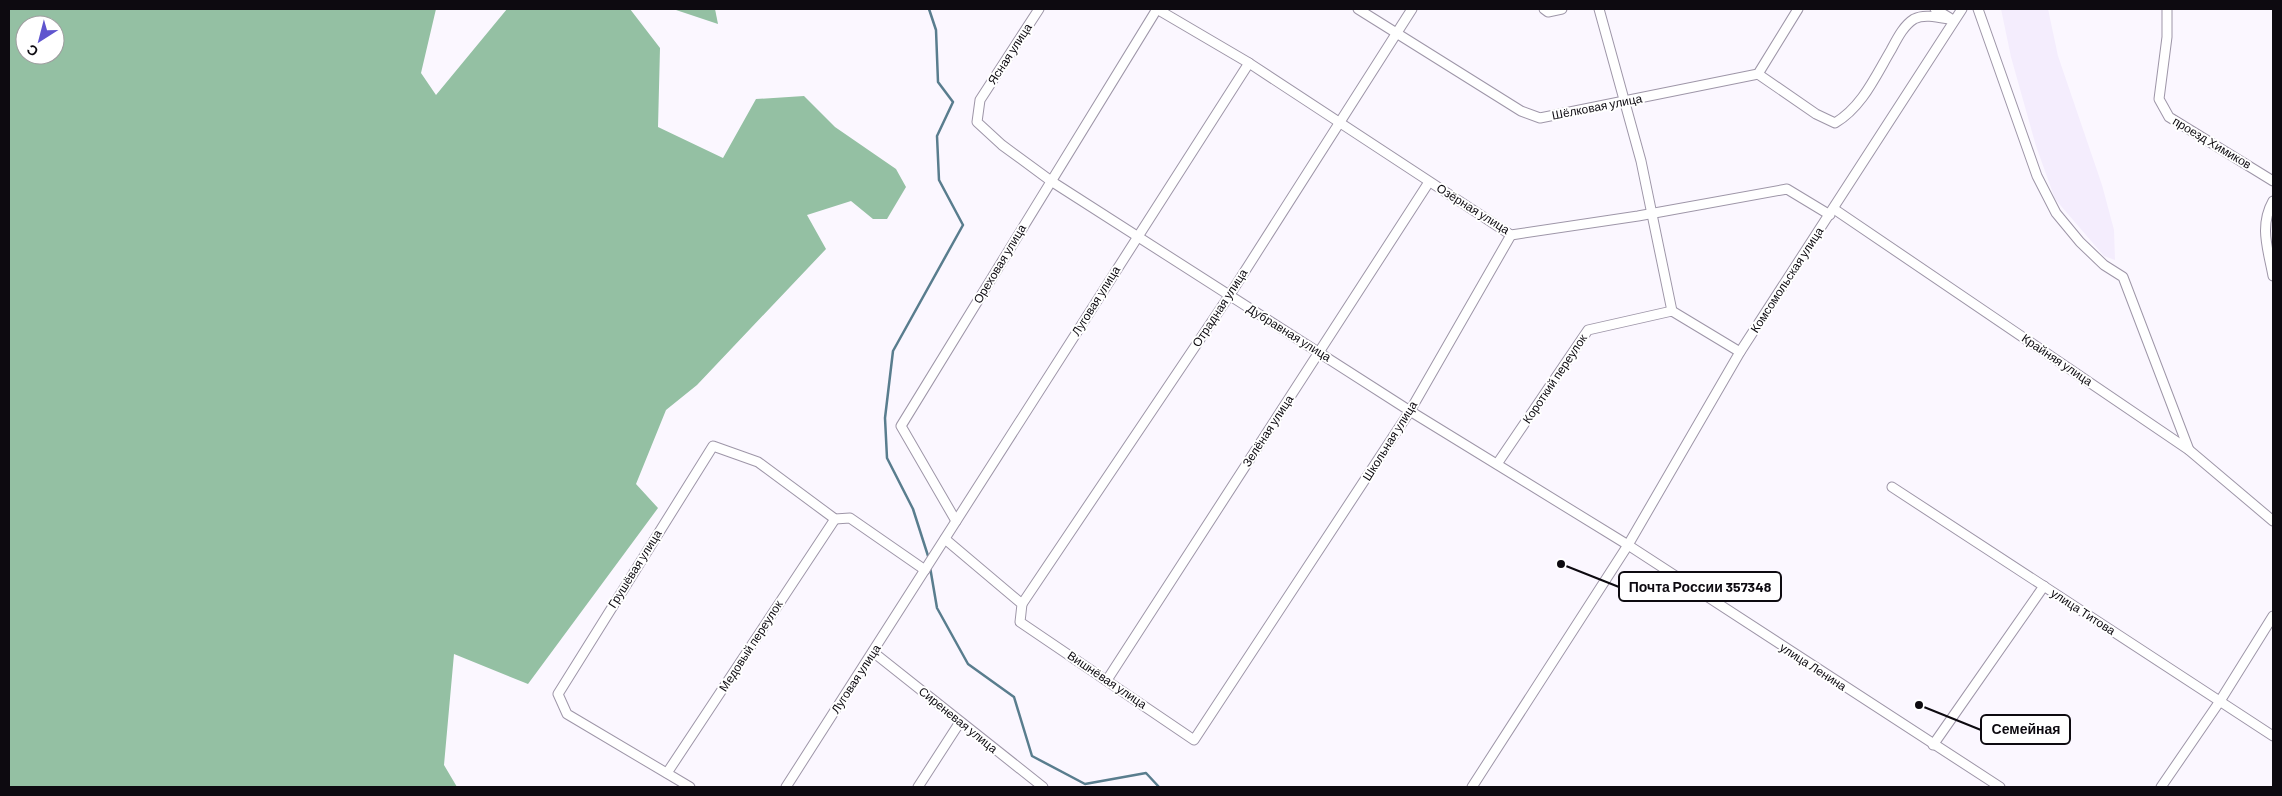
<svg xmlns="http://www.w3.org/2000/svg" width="2282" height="796" viewBox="0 0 2282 796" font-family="Barlow,sans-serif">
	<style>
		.built { fill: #f4edfd }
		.forest { fill: #94c0a3; fill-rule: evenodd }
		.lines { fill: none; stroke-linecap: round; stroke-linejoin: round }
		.stream { stroke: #597d8e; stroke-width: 2.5 }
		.minor-casing { stroke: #9e96a8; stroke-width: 11 }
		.minor { stroke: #fff; stroke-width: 9 }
		.labels { text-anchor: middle; stroke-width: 4; stroke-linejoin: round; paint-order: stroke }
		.street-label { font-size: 12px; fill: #0d0a10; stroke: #fff }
		.leader { fill: none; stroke: #0d0a10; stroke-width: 2 }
		.callout-dot { fill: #0d0a10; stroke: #fff; stroke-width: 2 }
		.callout { fill: #fff; stroke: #0d0a10; stroke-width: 2 }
		.callout-label { font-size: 14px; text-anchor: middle; font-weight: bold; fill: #0d0a10 }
	</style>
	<rect width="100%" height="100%" fill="#fbf7ff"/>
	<path class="built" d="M2001 9H2048L2058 56 2102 185 2114 230 2115 260 2104 256 2055 199 2036 146 2011 57Z"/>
	<g class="forest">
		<path d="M9 9H436L421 73 436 95 507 9H630L660 48 658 127 723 158 756 99 804 96 835 127 896 169 906 187 887 219H873L851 201 807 215 826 249 697 385 666 410 636 484 658 508 528 684 454 654 444 765 457 787H9ZM25 25H55V55H25Z"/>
		<path d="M673 9H715L718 24Z"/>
	</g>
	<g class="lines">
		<g class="stream">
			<path d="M929 559 913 509 887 458 885 418 893 351 963 225 939 180 937 136 953 102 938 82 936 30 929 9"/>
			<path d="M930 567 937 608 968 664 1014 697 1032 756 1085 784 1146 773 1159 787"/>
		</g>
		<defs>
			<g id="minor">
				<path d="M1039 9 980 100 977 122 1002 145 1051 181 1410 411 1628 545 2000 787"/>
				<path d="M1157 9 1249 63 1511 235 1638 216 1787 189 1830 215"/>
				<path d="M1358 9 1521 111 1540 118 1758 74 1798 9"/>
				<path d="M1544 9 1548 12 1562 9"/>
				<path d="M1599 9 1641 161 1672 311"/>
				<path d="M1935 9 1950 18"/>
				<path d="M1978 9 2037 176 2056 213 2080 242 2104 265 2123 277 2189 450"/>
				<path d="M2167 9V37L2159 99 2169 117 2273 181"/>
				<path d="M1758 74 1816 114 1835 123C1862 107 1875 77 1891 50 1897 39 1903 26 1914 19 1925 13 1941 18 1953 20"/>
				<path d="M2273 201C2259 226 2268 249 2273 276"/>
				<path d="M1834 209 2189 450 2273 521"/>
				<path d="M1497 464 1588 330 1672 311 1740 352"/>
				<path d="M1892 487 2273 736"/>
				<path d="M956 521 901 426 1157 9"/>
				<path d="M945 539 1022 604 1020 622 1194 740 1410 411 1511 235"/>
				<path d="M1022 604 1229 296 1412 9"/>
				<path d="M873 652 1043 787"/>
				<path d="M1107 680 1429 182"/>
				<path d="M1933 745 2044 586"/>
				<path d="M667 773 835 519"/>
				<path d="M690 787 567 714 558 694 713 446 758 462 835 519 850 518 925 570"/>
				<path d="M786 787 1249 63"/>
				<path d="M918 787 960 722"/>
				<path d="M1472 787 1628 545 1740 352 1962 9"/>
				<path d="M2161 787 2220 701 2273 616"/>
			</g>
		</defs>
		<use href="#minor" class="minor-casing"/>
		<use href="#minor" class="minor"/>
	</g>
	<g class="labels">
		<g class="street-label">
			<text transform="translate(1010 54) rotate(-57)" y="4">Ясная улица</text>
			<text transform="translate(1597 107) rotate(-11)" y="4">Шёлковая улица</text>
			<text transform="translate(2212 143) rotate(31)" y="4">проезд Химиков</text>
			<text transform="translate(1473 209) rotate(32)" y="4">Озёрная улица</text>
			<text transform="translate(1000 264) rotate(-59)" y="4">Ореховая улица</text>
			<text transform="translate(1787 280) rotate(-57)" y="4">Комсомольская улица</text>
			<text transform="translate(1096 301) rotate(-58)" y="4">Луговая улица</text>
			<text transform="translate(1220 308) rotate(-57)" y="4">Отрадная улица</text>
			<text transform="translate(1289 333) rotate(32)" y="4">Дубравная улица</text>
			<text transform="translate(2057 360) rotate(34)" y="4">Крайняя улица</text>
			<text transform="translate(1555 379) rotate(-56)" y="4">Короткий переулок</text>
			<text transform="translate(1268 431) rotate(-57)" y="4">Зелёная улица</text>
			<text transform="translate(1390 441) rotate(-58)" y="4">Школьная улица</text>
			<text transform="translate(635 569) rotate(-58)" y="4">Грушёвая улица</text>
			<text transform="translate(2083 612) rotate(33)" y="4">улица Титова</text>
			<text transform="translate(751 646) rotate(-57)" y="4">Медовый переулок</text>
			<text transform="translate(1813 667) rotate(33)" y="4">улица Ленина</text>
			<text transform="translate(856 679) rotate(-57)" y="4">Луговая улица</text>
			<text transform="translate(1107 680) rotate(34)" y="4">Вишнёвая улица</text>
			<text transform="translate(958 720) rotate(39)" y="4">Сиреневая улица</text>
		</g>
	</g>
	<path class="leader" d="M1561 564L1619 587M1919 705L1981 730"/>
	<g class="callout-dot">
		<circle cx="1561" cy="564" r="5"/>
		<circle cx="1919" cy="705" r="5"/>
	</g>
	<g class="callout">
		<rect x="1619" y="572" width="162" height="29" rx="5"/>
		<rect x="1981" y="715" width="89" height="29" rx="5"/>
	</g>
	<g class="callout-label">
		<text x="1700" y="592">Почта России 357348</text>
		<text x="2026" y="734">Семейная</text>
	</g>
	<rect width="2282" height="796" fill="none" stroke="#0d0a10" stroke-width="20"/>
	<g transform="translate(40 40) rotate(216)"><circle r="24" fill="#ffffff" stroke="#9e9d9f"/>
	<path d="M0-4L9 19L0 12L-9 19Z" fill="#5f55ce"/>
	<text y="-8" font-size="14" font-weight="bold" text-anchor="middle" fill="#0d0a10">С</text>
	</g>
</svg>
